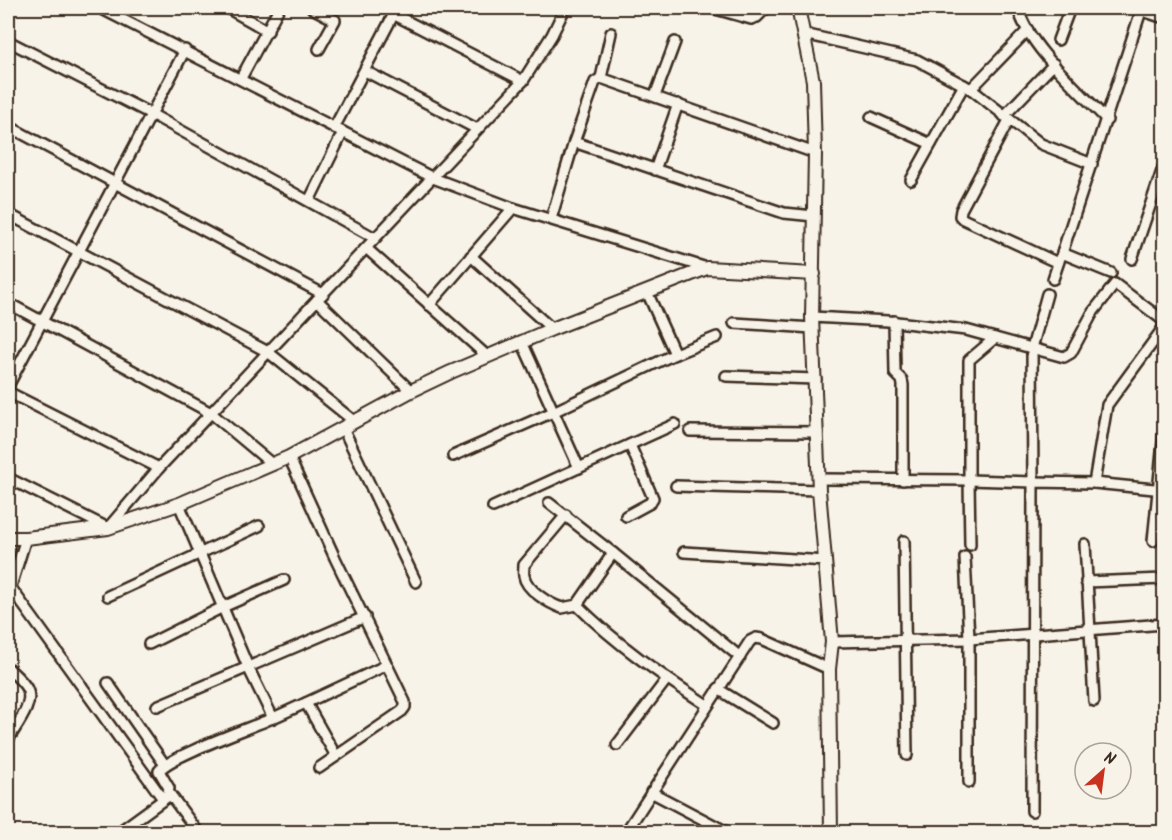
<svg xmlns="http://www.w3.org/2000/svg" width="1172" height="840" viewBox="0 0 1172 840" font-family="Kalam,sans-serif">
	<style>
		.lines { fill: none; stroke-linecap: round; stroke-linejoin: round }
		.minor-casing { stroke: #3b2a1e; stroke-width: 14 }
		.tertiary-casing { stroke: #3b2a1e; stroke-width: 16 }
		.minor { stroke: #f7f3e8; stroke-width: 9 }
		.tertiary { stroke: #f7f3e8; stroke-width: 12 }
	</style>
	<rect width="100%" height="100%" fill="#f7f3e8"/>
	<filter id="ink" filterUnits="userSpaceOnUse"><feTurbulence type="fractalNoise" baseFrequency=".0167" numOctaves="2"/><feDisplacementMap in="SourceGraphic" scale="12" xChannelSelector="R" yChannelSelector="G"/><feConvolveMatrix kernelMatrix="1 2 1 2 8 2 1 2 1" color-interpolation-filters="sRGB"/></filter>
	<g filter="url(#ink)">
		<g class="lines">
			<defs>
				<g id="minor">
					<path d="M100 8 433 178 513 208 707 268"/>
					<path d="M227 8 268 31"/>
					<path d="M312 8 335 20 319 49"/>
					<path d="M712 8 751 19 757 17 766 8"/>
					<path d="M1018 8C1028 47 1079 90 1107 120"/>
					<path d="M1134 8 1164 18"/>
					<path d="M393 14 523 81"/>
					<path d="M804 34 917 60 971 89 1041 144 1092 164"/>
					<path d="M1058 40 1070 8"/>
					<path d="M8 41 151 114 375 238"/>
					<path d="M365 71 477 129"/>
					<path d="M241 78 279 8"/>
					<path d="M601 78 611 33"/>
					<path d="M971 89 1028 30"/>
					<path d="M655 96 675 42"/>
					<path d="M1004 116 1054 64"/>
					<path d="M871 117 931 144"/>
					<path d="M1009 120 961 210 960 216 963 219 1058 263"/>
					<path d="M8 126 323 294"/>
					<path d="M334 128 397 8"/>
					<path d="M574 142 595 82 601 78 815 153"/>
					<path d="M655 170 678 104"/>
					<path d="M911 180 964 85"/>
					<path d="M309 201 343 132"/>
					<path d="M8 214 268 352 355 422"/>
					<path d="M551 219 574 142 784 213 814 216"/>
					<path d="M366 248 487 356"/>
					<path d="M471 256 552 329"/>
					<path d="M1132 259 1164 165"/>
					<path d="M1111 273 1062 253 1142 8"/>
					<path d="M1053 279 1060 258"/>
					<path d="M647 292 675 354"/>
					<path d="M317 300 411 391"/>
					<path d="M8 303 211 413 272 464"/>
					<path d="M429 305 513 208"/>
					<path d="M812 317 888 321 966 330 1064 357 1071 353 1093 312 1115 284 1164 321"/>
					<path d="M894 321 895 373 902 380 903 385V480"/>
					<path d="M734 323 813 328"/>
					<path d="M522 342 579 468"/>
					<path d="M726 376 816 379"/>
					<path d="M8 386 185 50"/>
					<path d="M8 392 159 468"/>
					<path d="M343 428 416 582"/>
					<path d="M690 431 818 432"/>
					<path d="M453 456 553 412 675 354 717 337"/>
					<path d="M289 457 335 558 405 702V707L402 711 319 768"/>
					<path d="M8 478 108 528 159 468 523 81 552 35 565 8"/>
					<path d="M820 479 969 480V360L995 338"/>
					<path d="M1094 483 1164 490"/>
					<path d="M676 486 819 490"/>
					<path d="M549 503 613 553 740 657"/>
					<path d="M179 504 248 667 273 718"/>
					<path d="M493 507 675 424"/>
					<path d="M566 515 524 565C524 569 523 572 524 576 526 590 550 604 562 608L577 605 613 553"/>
					<path d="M626 516 650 503 653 498 630 445"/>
					<path d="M904 541 907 755"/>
					<path d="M1153 541 1164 432"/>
					<path d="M1085 544 1094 701"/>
					<path d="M970 545 969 480 1033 482 1032 348 1047 294"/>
					<path d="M684 552 826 561"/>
					<path d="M965 557 969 639V782"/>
					<path d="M1086 582 1164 579"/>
					<path d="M11 588 163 799"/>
					<path d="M8 596 26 538"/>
					<path d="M108 596 259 526"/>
					<path d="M577 605C616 644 661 675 707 705"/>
					<path d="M832 642 969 639 1164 624"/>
					<path d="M149 644 223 607 284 580"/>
					<path d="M8 668C14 674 23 681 27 689 35 704 15 727 8 740"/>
					<path d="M108 683 165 765"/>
					<path d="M718 689 773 723"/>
					<path d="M306 703 336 756"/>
					<path d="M157 706 365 617"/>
					<path d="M617 745 667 679"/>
					<path d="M651 792 727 832"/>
					<path d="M169 793 198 832"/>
					<path d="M1032 811 1033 482 1094 483 1107 405 1164 327"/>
					<path d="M119 832 167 797 169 788 159 771C169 756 253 727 275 717 313 700 350 682 387 665"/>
					<path d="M626 832 750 641 756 638 762 639 829 669"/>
				</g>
				<g id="tertiary">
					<path d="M798 8 813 81 815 153 812 317 819 490 832 642 829 669 831 832"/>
					<path d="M8 538H26L108 528 179 504 289 457 411 391 451 372 552 329 707 268 814 274"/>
				</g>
			</defs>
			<use href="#minor" class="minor-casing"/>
			<use href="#tertiary" class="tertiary-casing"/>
			<use href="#minor" class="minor"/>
			<use href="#tertiary" class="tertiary"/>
		</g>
	</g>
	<rect width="1172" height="840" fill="none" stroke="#f7f3e8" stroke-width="30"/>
	<rect x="15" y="15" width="1142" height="810" fill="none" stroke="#3b2a1e" stroke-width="2" filter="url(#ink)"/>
	<g transform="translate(1103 771) rotate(28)"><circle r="28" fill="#f7f3e8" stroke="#aca397" stroke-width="1.5"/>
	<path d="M0-4.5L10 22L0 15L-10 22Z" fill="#c8321e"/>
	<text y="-9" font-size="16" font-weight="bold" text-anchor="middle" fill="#3b2a1e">N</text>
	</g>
</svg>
